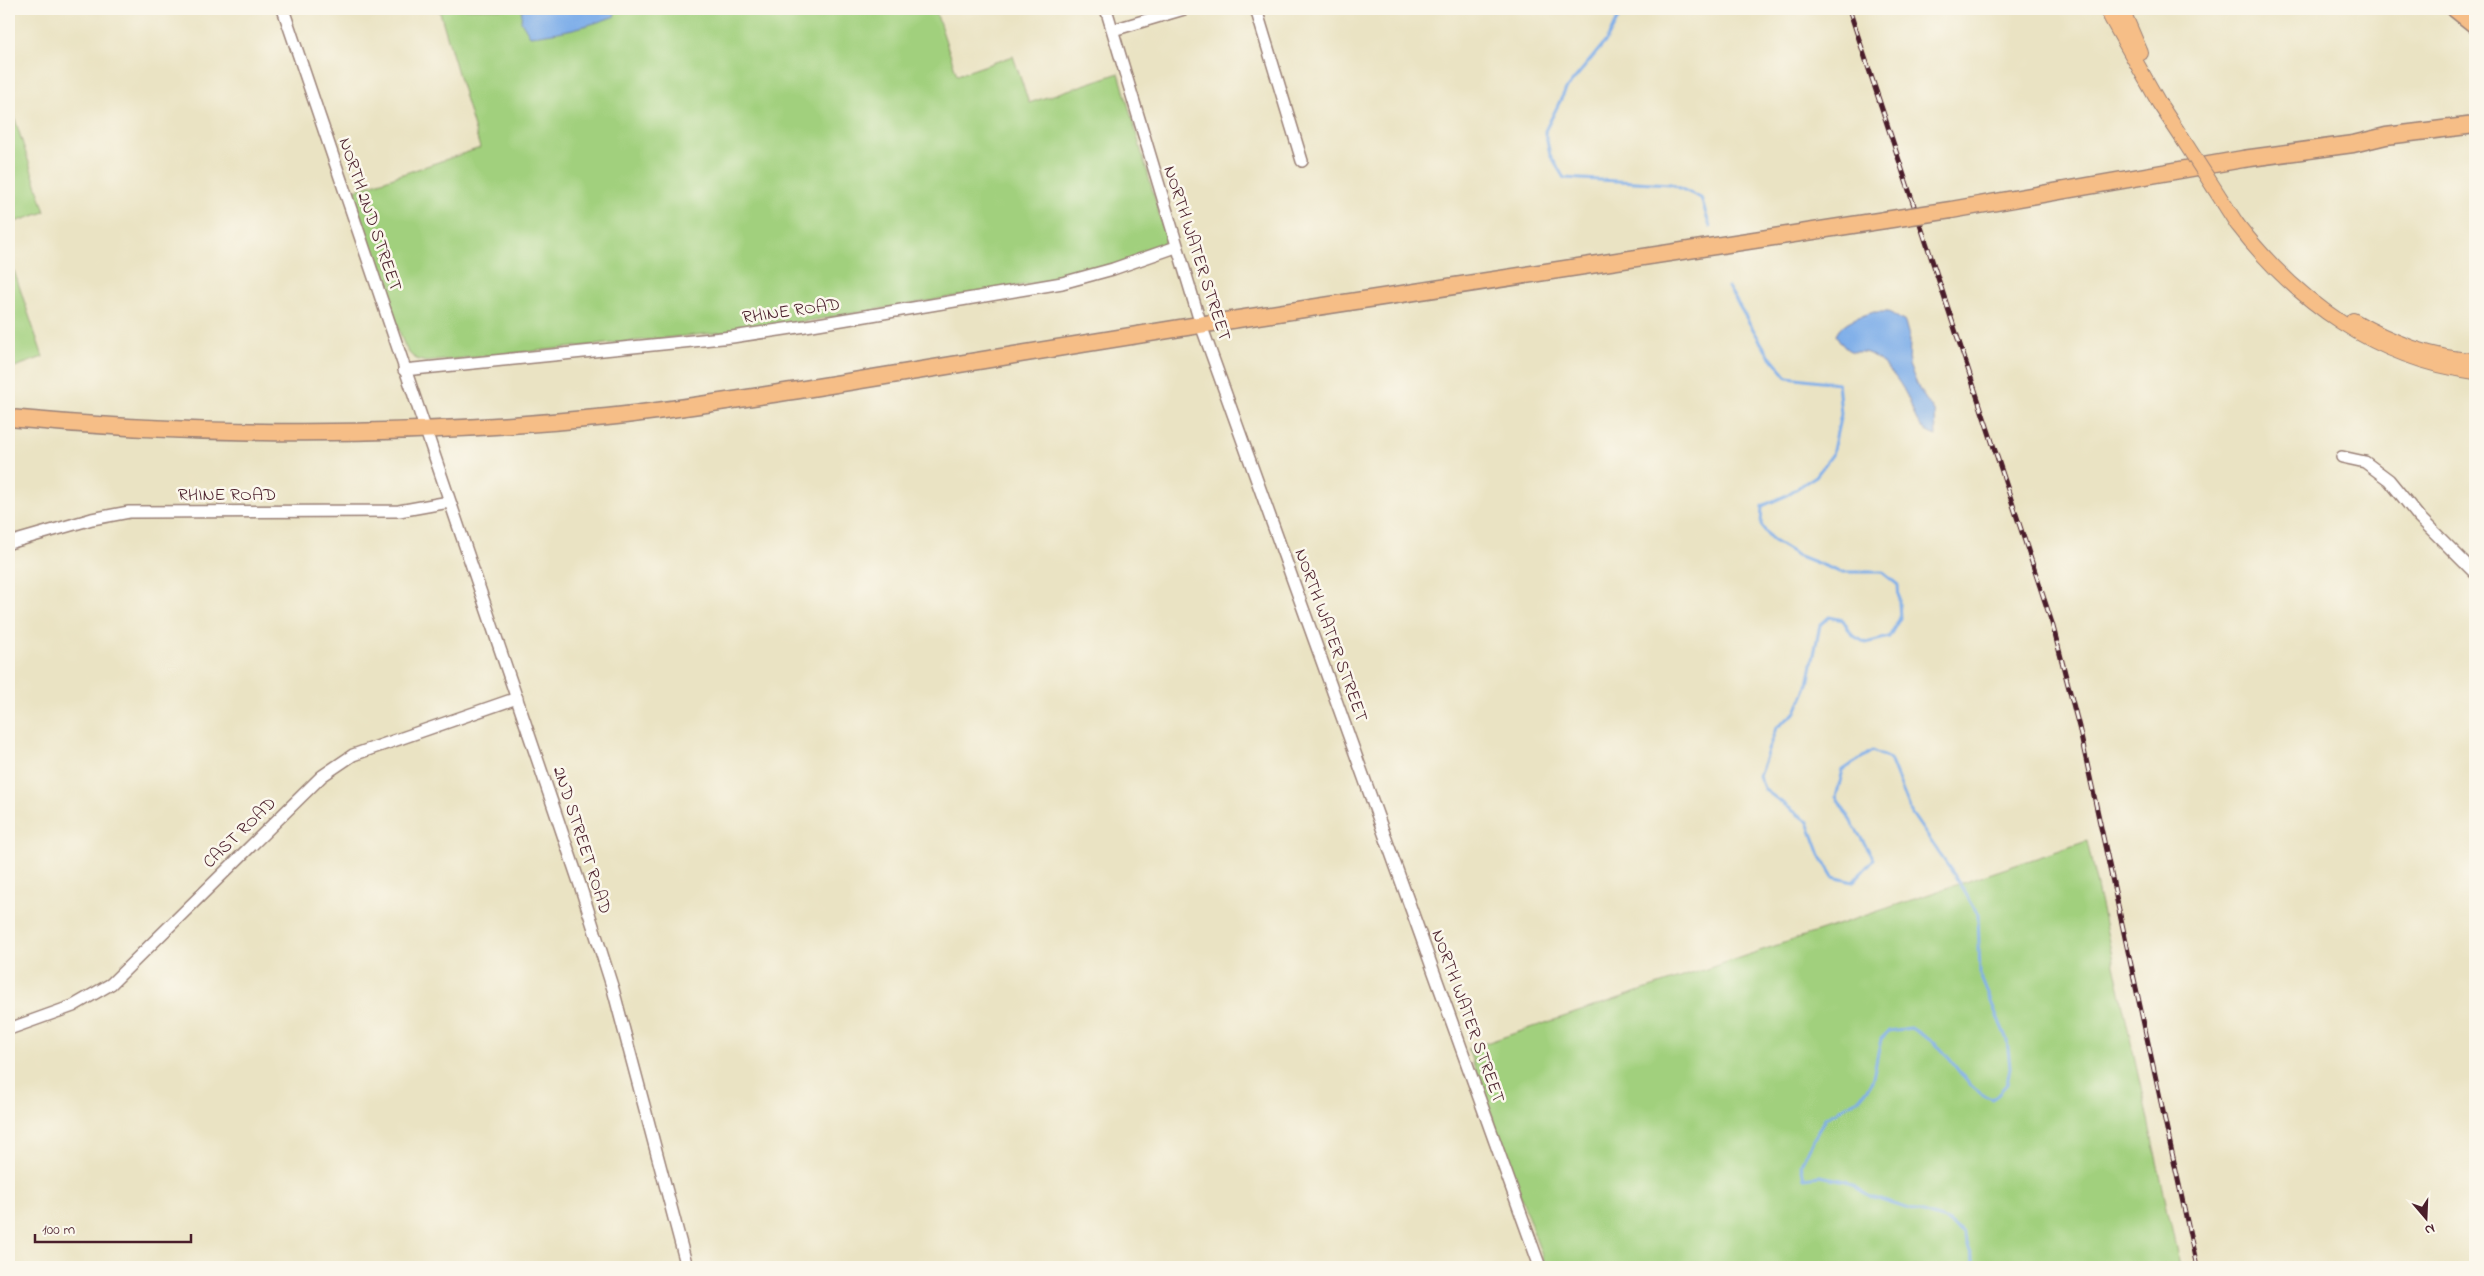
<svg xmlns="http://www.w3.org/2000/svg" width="2484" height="1276" viewBox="0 0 2484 1276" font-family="'Indie Flower',sans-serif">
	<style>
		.green { fill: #a1d07d; stroke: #767854 }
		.water { fill: #7eaee9; stroke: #64668a }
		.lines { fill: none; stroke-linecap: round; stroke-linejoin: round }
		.stream { stroke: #7eaee9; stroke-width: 3 }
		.minor-casing { stroke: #9a8177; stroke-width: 14 }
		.major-casing { stroke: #9a8177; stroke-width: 16 }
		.highway-casing { stroke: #9a8177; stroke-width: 19 }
		.minor { stroke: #fff; stroke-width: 11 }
		.major { stroke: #f6be87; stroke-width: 14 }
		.highway { stroke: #f6be87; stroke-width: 16 }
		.rail-casing { stroke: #4a1f2b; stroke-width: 5 }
		.rail { stroke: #fbf7ec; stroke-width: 3; stroke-dasharray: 9; stroke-linecap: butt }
		.major-bridge-casing { stroke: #9a8177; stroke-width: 16; stroke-linecap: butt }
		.highway-bridge-casing { stroke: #9a8177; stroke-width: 19; stroke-linecap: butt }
		.major-bridge { stroke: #f6be87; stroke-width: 14 }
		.highway-bridge { stroke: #f6be87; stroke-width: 16 }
		.labels { text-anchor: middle; stroke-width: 5; stroke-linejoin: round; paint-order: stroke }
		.street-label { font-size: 18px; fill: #4a1f2b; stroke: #fbf7ec }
	</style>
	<rect width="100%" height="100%" fill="#fbf7ec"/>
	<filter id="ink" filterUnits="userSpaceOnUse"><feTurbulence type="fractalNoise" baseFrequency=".02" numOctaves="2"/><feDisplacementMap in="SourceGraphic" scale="10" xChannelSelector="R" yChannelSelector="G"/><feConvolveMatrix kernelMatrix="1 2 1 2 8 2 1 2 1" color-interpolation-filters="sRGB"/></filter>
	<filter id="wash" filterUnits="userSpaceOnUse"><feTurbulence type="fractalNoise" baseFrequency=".0096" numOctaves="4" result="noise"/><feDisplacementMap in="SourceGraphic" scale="20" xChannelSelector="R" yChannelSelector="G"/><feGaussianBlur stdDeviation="1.12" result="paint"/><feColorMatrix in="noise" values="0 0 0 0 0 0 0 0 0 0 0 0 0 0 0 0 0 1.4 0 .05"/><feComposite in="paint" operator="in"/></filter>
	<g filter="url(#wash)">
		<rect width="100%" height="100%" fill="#eae3c3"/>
		<g class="green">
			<path d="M439 9H935L957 75 1013 56 1029 103 1119 73 1167 241 1127 261 1067 278 765 328 426 362C411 359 407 352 402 339L352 191 480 148Z"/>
			<path d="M9 101 45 212 9 224Z"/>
			<path d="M9 256 43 357 9 369Z"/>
			<path d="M2087 841 2180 1267H1546L1468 1049Z"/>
		</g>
		<g class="water">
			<path d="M522 9H614L615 16C586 27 560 33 530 36L521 21Z"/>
			<path d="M1874 312H1889L1905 322 1910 340 1909 365 1919 389 1935 413 1936 436C1914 429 1915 411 1906 394 1899 380 1887 365 1873 356 1857 345 1852 363 1836 335 1843 320 1859 317 1874 312Z"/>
		</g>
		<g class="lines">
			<g class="stream">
				<path d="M1619 9 1620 15 1606 41 1566 89 1545 131 1550 155 1564 178 1671 184 1701 198 1710 227"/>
				<path d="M1728 287 1766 351 1787 377 1838 383 1841 414 1832 455 1816 476 1785 496 1762 506 1761 525 1772 540 1797 555 1840 572H1882L1898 585 1900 618 1889 637 1866 643 1852 635 1843 620 1829 617 1820 625 1808 684 1796 712 1776 728 1759 776 1765 790 1808 822 1820 855 1833 877 1853 882 1874 859 1836 797 1843 770 1872 751 1890 759 1912 814 1955 876 1978 914 1980 975 2007 1040 2010 1067 2007 1084 1993 1099C1967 1091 1958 1066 1940 1048 1932 1040 1920 1034 1911 1028L1889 1031 1881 1039 1872 1082 1859 1099 1825 1118 1801 1164 1804 1178 1820 1176 1846 1181 1871 1197 1948 1221 1963 1233 1976 1267"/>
			</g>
		</g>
	</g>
	<g filter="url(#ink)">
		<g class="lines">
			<defs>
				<g id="minor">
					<path d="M283 9 580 885 613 989 687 1267"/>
					<path d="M1106 9 1201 325 1540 1267"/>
					<path d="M1256 9 1302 161"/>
					<path d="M1113 30 1184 9"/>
					<path d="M404 370 732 337 812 325 1062 283 1113 269 1176 247"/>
					<path d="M2342 457 2365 462 2389 480 2419 517 2475 573"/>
					<path d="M9 543 92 519 129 512 399 511 449 502"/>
					<path d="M9 1029 73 1006 111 984 322 776 353 755 517 698"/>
				</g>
				<g id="major">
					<path d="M2106 9 2159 103 2184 141"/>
					<path d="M2122 9 2141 53"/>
					<path d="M2237 224C2297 302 2376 359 2475 372"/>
					<path d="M2353 320C2389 341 2434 359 2475 360"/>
				</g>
				<g id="highway">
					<path d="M2455 9 2475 25"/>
					<path d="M2474 9 2475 10"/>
					<path d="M1951 210 2243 159 2353 144 2386 136 2475 125"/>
					<path d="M9 418C208 437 408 437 607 417 673 410 739 399 805 389 936 368 1068 346 1199 325 1428 288 1657 255 1885 220"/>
				</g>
			</defs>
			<use href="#minor" class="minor-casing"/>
			<use href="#major" class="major-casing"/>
			<use href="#highway" class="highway-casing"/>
			<use href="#minor" class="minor"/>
			<use href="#major" class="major"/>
			<use href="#highway" class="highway"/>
			<defs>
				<path id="rail" d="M1849 9 2052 623 2079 727 2197 1267"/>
			</defs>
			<use href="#rail" class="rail-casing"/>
			<use href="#rail" class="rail"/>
			<defs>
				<path id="major-bridge" d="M2184 141 2237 224"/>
				<path id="highway-bridge" d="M1885 220 1951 210"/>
			</defs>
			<use href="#major-bridge" class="major-bridge-casing"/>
			<use href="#highway-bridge" class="highway-bridge-casing"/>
			<use href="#major-bridge" class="major-bridge"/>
			<use href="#highway-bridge" class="highway-bridge"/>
		</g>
	</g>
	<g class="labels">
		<g class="street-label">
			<text transform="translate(371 214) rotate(71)" y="6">NORTH 2ND STREET</text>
			<text transform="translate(1198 253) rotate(72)" y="6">NORTH WATER STREET</text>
			<text transform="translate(791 310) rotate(-8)" y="6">RHINE ROAD</text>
			<text x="227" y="500">RHINE ROAD</text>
			<text transform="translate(1332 635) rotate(70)" y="6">NORTH WATER STREET</text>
			<text transform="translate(239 832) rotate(-44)" y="6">CAST ROAD</text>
			<text transform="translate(583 840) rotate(72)" y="6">2ND STREET ROAD</text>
			<text transform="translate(1469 1016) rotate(70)" y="6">NORTH WATER STREET</text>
		</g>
	</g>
	<rect width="2484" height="1276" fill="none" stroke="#fbf7ec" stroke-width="30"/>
	<g transform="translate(2426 1218) rotate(161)" stroke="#fbf7ec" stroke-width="4" paint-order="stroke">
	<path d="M0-4L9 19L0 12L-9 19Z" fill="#4a1f2b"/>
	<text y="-8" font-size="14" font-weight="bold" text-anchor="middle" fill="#4a1f2b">N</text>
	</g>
	<path d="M35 1234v8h156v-8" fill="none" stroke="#4a1f2b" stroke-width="2.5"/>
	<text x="42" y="1234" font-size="15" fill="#4a1f2b" stroke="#fbf7ec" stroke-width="4" paint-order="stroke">100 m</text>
</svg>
